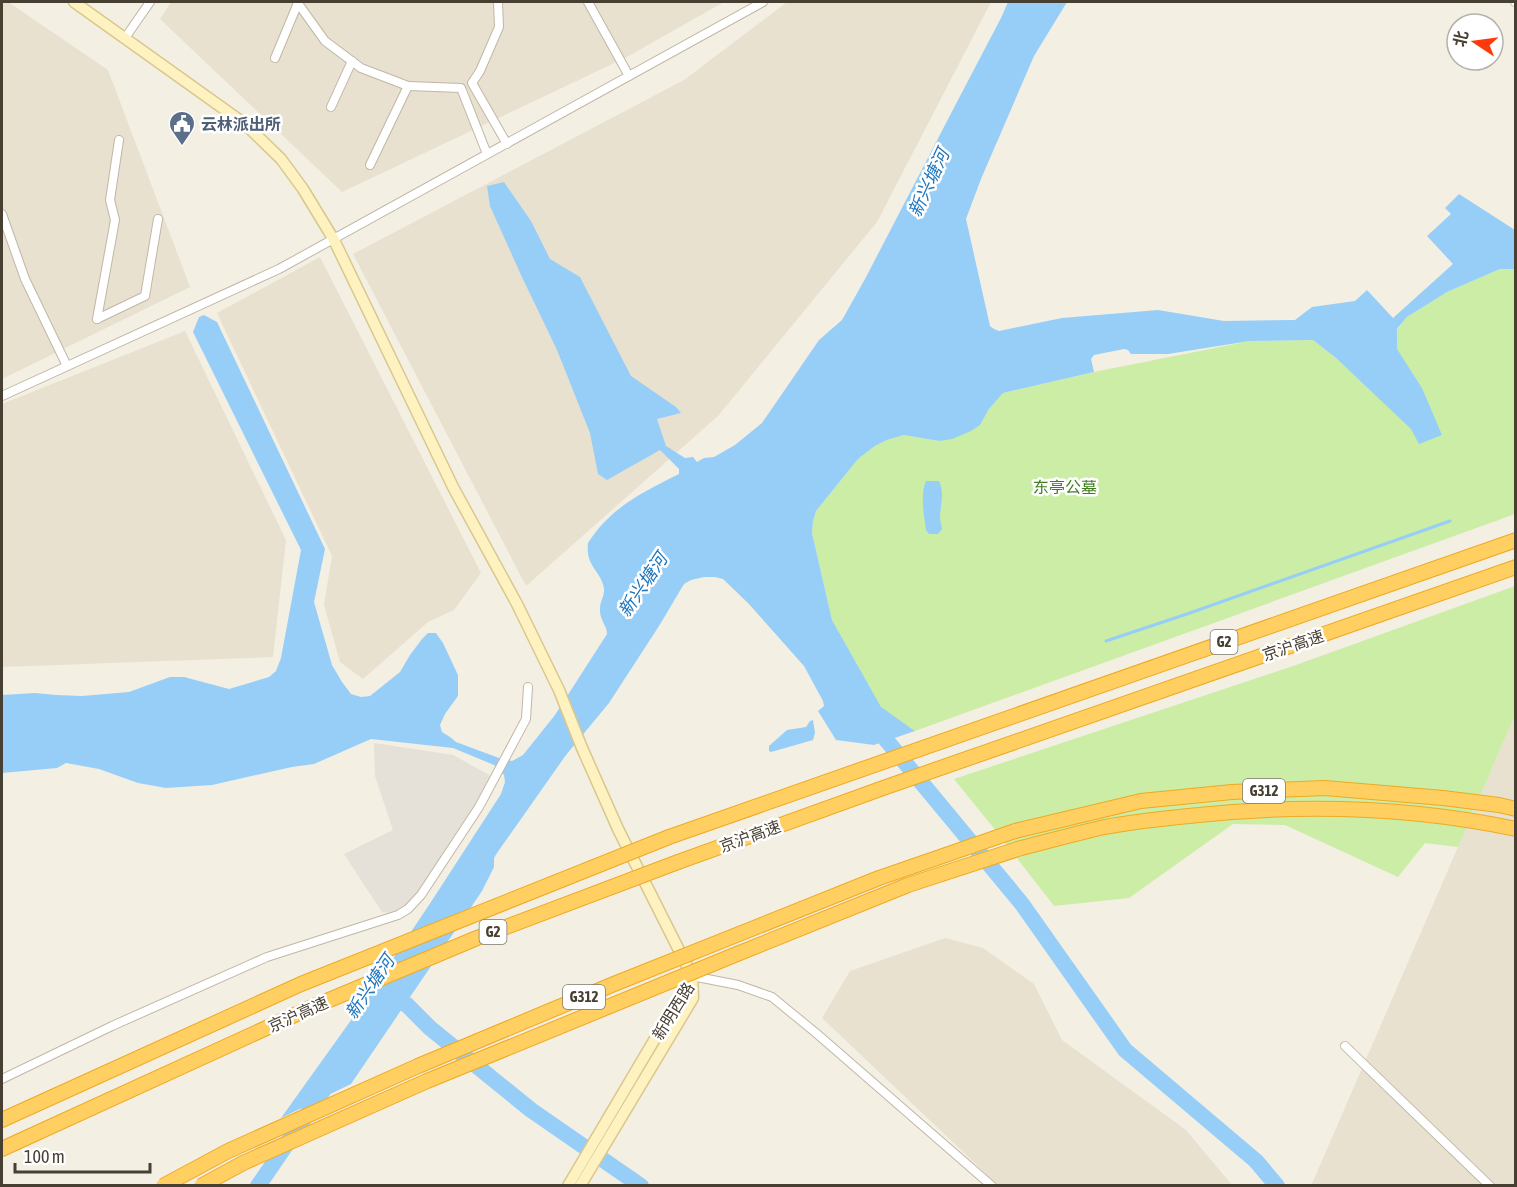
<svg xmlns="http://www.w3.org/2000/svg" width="1517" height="1187" viewBox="0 0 1517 1187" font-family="'Asap Condensed','Noto Sans SC',sans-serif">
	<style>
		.residential { fill: #e8e1d0 }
		.industrial { fill: #e5e0d8 }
		.green { fill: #cbeda6 }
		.water { fill: #97cef8 }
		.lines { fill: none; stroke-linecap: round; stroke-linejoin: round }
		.stream { stroke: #97cef8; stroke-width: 3 }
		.river { stroke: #97cef8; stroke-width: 16 }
		.street-casing { stroke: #c0b7a5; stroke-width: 10 }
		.secondary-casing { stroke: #d9c78d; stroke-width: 13 }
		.highway-casing { stroke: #efa922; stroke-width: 16 }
		.street { stroke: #fff; stroke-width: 8 }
		.secondary { stroke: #fff2c1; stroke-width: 10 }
		.highway { stroke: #ffcf62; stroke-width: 14 }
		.highway-bridge-casing { stroke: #efa922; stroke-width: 16; stroke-linecap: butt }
		.highway-bridge { stroke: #ffcf62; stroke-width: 14 }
		.labels { text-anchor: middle; stroke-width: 5; stroke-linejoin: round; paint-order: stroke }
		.shield { fill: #fff; stroke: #7e7970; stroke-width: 1.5 }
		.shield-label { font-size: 15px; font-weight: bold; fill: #463f32 }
		.service-label { font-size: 16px; font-weight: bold; fill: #4e5e75; stroke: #fff; text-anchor: start }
		.park-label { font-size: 16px; fill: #417e20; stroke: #fff }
		.street-label { font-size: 16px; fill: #463f32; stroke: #fff }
		.water-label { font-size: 18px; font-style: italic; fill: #2077bd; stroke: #fff }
	</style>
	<rect width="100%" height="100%" fill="#f4efe3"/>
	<g class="residential">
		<path d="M2 2H8L108 70 190 287 2 379Z"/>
		<path d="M171 2H724L625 58 342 192 160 19Z"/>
		<path d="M787 2H991L877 222 718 416 526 586 353 254 684 80Z"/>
		<path d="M320 257 481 573 454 610 428 622 363 679 340 662 324 605 332 556 217 313Z"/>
		<path d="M185 331 286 540 273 657 2 667V404Z"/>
		<path d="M1515 715V1185L1311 1186 1458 847Z"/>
		<path d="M945 938 983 948 1034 984 1062 1040 1186 1130 1232 1185H998L822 1018 850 971Z"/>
	</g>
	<path class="industrial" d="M374 743 453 755 498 780 409 914 382 912 344 854 393 830 375 776Z"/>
	<g class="green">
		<path d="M1500 269H1515V514L915 731 881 708 832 620 812 533 813 521 816 511 858 459 875 446 887 440 904 435 939 441 980 425 989 409 1003 393 1094 372 1250 341 1313 340 1336 358 1412 429 1420 444 1422 388 1396 349 1397 330 1407 317 1447 292Z"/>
		<path d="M1515 586V715L1458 847 1425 843 1398 877 1285 825 1233 824 1129 898 1054 906 992 826 954 779 1296 665Z"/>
	</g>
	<g class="water">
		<path d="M1008 2H1067L1034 56 981 179 966 219 990 326 994 329 999 331 1062 318 1158 310 1224 321 1295 320 1312 307 1355 301 1367 290 1393 318 1453 264 1427 236 1451 214 1445 208 1459 194 1515 230V269H1500L1447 292 1407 317 1397 329V349L1422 388 1442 435 1419 444 1411 429 1336 358 1313 340 1250 341 1168 354H1131L1128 350 1124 349 1094 355 1091 359 1094 372 1003 393 989 409 980 425 971 431 952 439 939 441 904 435 887 440 875 446 858 459 816 511 813 521 812 533 832 620 881 707 915 731 874 745 836 740 818 711 824 706 823 701 804 666 749 604 723 579 715 577H704L691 580 684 584 659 626 609 703 566 755 497 853 494 858V867L482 891 351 1084 281 1118 359 1009 429 905 501 794 505 782 504 775 494 765 453 748 371 739 314 764 292 767 212 785 166 788 138 783 99 769 66 763 57 768 2 773V695L35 693 56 695 82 696 129 692 170 677H184L229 689 269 677 276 671 281 658 301 550 193 332 199 317 204 315 217 322 325 549 314 602 332 665 342 682 351 694 361 697 370 696 400 672 410 655 422 639 428 633H436L443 643 458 675V696L445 714 440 725 442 732 450 737 456 742 499 758 512 761 523 755 555 715 607 634C607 626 600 620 600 611 599 603 605 596 604 588 601 571 585 566 588 543 612 506 642 493 679 474V469L660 450 607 480 598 474 590 433 557 350 521 275 490 206 487 186 504 182 531 221 550 259 580 277 631 376 676 407 681 413 657 419 666 446 685 458 693 457 697 462 704 458 714 457 735 445 762 423 819 340 842 320 865 279 958 100 1001 18Z"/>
		<path d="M926 481H939C945 493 940 506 940 518 940 519 942 529 942 529L938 534H929L926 530C924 515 920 495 926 481Z"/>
		<path d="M813 720 815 733 813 740 771 752 769 751V746L787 730 806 727 810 721Z"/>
	</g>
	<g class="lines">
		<path class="stream" d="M1106 641 1187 614 1450 521"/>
		<g class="river">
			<path d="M873 724 1022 904 1125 1050 1256 1161 1277 1186"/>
			<path d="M389 993 407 1005 430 1028 531 1110 641 1186"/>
			<path d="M258 1186 329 1082"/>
		</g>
		<defs>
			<g id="street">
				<path d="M297 2 325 41 361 68 408 86 370 165"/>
				<path d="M498 2 499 27 480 71 472 83 507 144"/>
				<path d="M588 2 629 76"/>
				<path d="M1515 2H1516"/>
				<path d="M125 38 150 2"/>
				<path d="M275 58 298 3"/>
				<path d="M408 86 461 88 487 154"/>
				<path d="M331 107 352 61"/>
				<path d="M2 214 25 279 67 366"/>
				<path d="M97 319 115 220 110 200 119 140"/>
				<path d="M97 319 145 296 158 219"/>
				<path d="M2 396 279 269 763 2"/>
				<path d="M692 976 738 985 772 997 816 1033 992 1186"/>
				<path d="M1345 1046 1490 1186"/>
				<path d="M2 1079 112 1026 267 957 398 915 408 909 421 895 479 807 526 719 528 687"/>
			</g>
			<g id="secondary">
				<path d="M74 2 245 124 281 159 303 189 334 240 453 487 517 604 559 690 582 748 618 829 692 976 693 998 580 1186"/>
				<path d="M568 1186 692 976"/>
			</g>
			<g id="highway">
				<path d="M1015 831 1141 801 1232 792 1325 788 1443 798 1499 805 1516 809"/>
				<path d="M669 837 1516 540"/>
				<path d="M1021 848C1049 841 1077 833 1105 827 1136 821 1168 818 1199 815 1305 804 1411 807 1516 829"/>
				<path d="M678 862 886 787 1516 567"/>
				<path d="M2 1120 301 984"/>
				<path d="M2 1149 310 1008"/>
			</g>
		</defs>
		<use href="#street" class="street-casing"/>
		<use href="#secondary" class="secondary-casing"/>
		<use href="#highway" class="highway-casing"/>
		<use href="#street" class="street"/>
		<use href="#secondary" class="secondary"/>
		<use href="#highway" class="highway"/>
		<defs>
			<g id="highway-bridge">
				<path d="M301 984 669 837"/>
				<path d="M310 1008 477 938 678 862"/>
				<path d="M163 1186 228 1151 418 1066 614 984 879 878 1015 831"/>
				<path d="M201 1186 243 1163 427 1081 737 954 908 885 1021 848"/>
			</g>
		</defs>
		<use href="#highway-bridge" class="highway-bridge-casing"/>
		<use href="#highway-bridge" class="highway-bridge"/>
	</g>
	<defs>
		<symbol id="civic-pin" viewBox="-11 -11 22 30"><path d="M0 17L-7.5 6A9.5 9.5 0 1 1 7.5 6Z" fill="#5c6f8a" stroke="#fff"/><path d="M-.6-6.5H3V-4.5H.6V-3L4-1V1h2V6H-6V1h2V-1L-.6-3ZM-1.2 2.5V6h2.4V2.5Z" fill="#fff"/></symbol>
	</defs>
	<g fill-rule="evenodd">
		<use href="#civic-pin" x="167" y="109" width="30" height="40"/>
	</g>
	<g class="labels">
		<g class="shield">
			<rect x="1210.5" y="630" width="27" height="24" rx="4.5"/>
			<rect x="1243" y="779" width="42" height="24" rx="4.5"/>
			<rect x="479.5" y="920" width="27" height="24" rx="4.5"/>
			<rect x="563" y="985" width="42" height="24" rx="4.5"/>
		</g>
		<g class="shield-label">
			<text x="1224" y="647">G2</text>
			<text x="1264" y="796">G312</text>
			<text x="493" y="937">G2</text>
			<text x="584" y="1002">G312</text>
		</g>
		<g class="service-label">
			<text x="201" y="130">云林派出所</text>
		</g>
		<g class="park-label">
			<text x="1065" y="493">东亭公墓</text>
		</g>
		<g class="street-label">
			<text transform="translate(1293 645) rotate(-19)" y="6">京沪高速</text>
			<text transform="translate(750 836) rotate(-20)" y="6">京沪高速</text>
			<text transform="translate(673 1011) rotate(-58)" y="6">新明西路</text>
			<text transform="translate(298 1014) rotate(-24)" y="6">京沪高速</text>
		</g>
		<g class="water-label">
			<text transform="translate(929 183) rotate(-65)" y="6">新兴塘河</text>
			<text transform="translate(643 585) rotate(-56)" y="6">新兴塘河</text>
			<text transform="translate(370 987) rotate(-56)" y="6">新兴塘河</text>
		</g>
	</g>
	<rect width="1517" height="1187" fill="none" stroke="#463f32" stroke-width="6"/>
	<g transform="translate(1475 42) rotate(283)"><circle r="28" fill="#ffffff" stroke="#b5b2ad" stroke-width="1.5"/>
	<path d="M0-4.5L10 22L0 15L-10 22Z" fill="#ff390e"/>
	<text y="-9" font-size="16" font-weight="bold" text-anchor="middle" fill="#463f32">北</text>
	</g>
	<path d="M15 1163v9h135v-9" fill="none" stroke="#463f32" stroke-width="3"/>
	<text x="24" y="1163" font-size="18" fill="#463f32" stroke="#ffffff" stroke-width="4.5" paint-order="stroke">100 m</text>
</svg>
